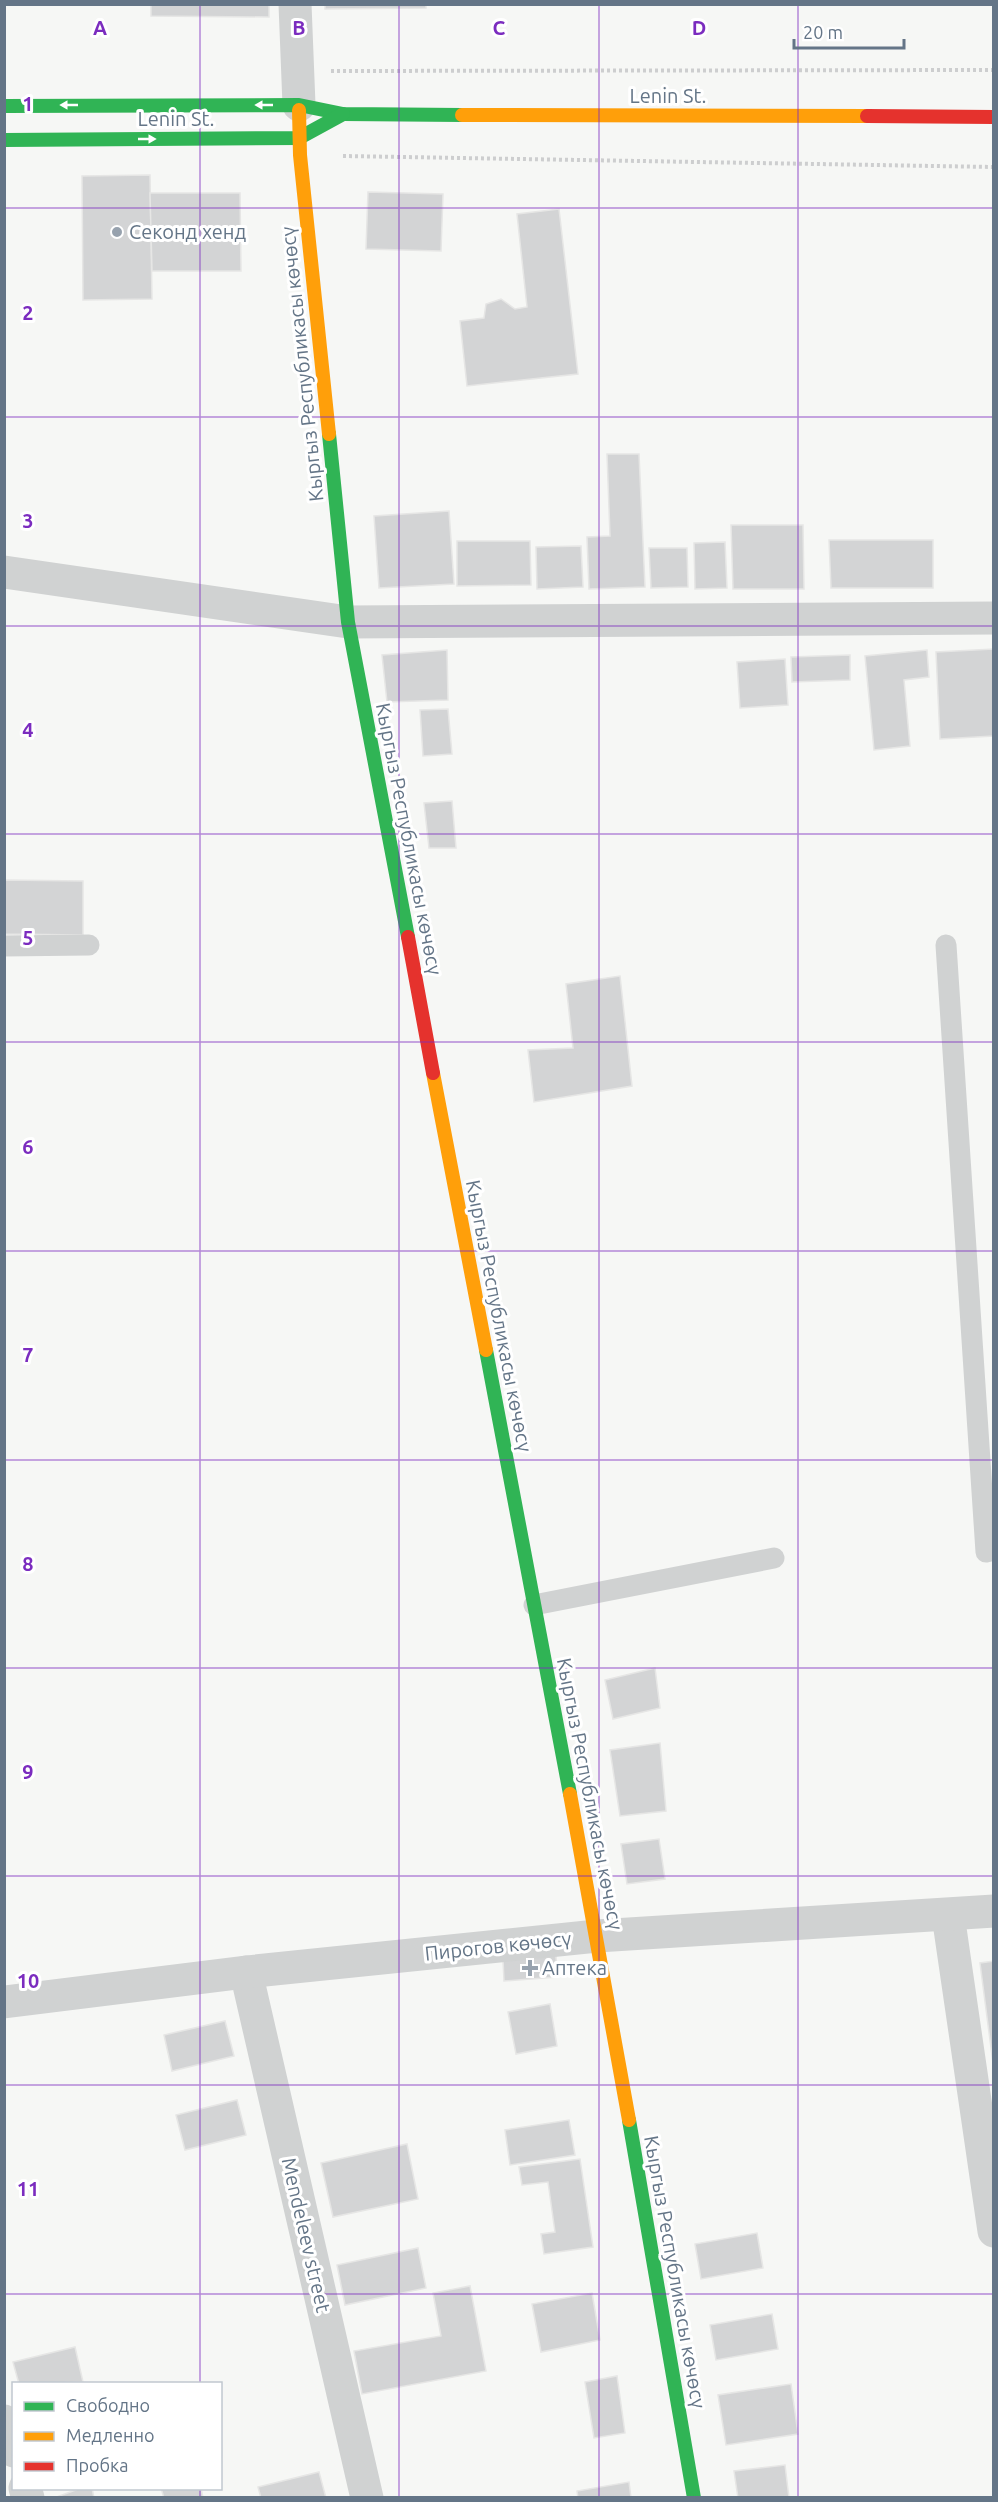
<svg xmlns="http://www.w3.org/2000/svg" width="998" height="2502" viewBox="0 0 998 2502" font-family="Ubuntu,sans-serif">
	<style>
		.building { fill: #d3d4d5; stroke: #e6e6e5; stroke-width: 1.5 }
		.lines { fill: none; stroke-linecap: round; stroke-linejoin: round }
		.path { stroke: #cdcecf; stroke-width: 4; stroke-dasharray: 3 3; stroke-linecap: butt }
		.lane { stroke: #d0d2d2; stroke-width: 21 }
		.street { stroke: #d0d2d2; stroke-width: 33 }
		.fast { stroke: #30b455; stroke-width: 14 }
		.slow { stroke: #ff9f0a; stroke-width: 14 }
		.jam { stroke: #e5322d; stroke-width: 14 }
		.oneway { fill: #fff }
		.grid { fill: none; stroke: #7b2cbf; stroke-width: 1.5; stroke-opacity: 0.55 }
		.poi-dot { fill: #97a2ae; stroke: #fff; stroke-width: 2 }
		.labels { text-anchor: middle; stroke-width: 6; stroke-linejoin: round; paint-order: stroke }
		.street-label { font-size: 20px; fill: #647587; stroke: #fff }
		.poi-label { font-size: 20px; fill: #647587; stroke: #fff; text-anchor: start }
		.grid-label { font-size: 20px; text-anchor: middle; font-weight: bold; fill: #7b2cbf; stroke: #fff; stroke-width: 6; stroke-linejoin: round; paint-order: stroke }
	</style>
	<rect width="100%" height="100%" fill="#f6f7f5"/>
	<g class="building">
		<path d="M151 4H269V17L151 16Z"/>
		<path d="M325 4H426V8L325 9Z"/>
		<path d="M150 175 152 299 83 300 82 176Z"/>
		<path d="M368 192 443 194 441 251 366 249Z"/>
		<path d="M150 193H240L241 271H152Z"/>
		<path d="M559 209 578 374 467 386 460 321 484 318 486 304 501 299 515 309 527 307 517 214Z"/>
		<path d="M607 454H639L645 587 589 589 587 537 610 536Z"/>
		<path d="M449 511 454 584 379 588 374 516Z"/>
		<path d="M731 525H803L804 589H733Z"/>
		<path d="M829 540H933V588H831Z"/>
		<path d="M457 541H530L531 585 457 586Z"/>
		<path d="M725 542 727 588 695 589 694 543Z"/>
		<path d="M581 546 583 587 537 589 536 547Z"/>
		<path d="M649 548H687L688 587 651 588Z"/>
		<path d="M994 649V736L940 739 936 652Z"/>
		<path d="M447 650 448 700 387 702 382 655Z"/>
		<path d="M927 650 929 677 904 680 910 746 874 750 865 656Z"/>
		<path d="M850 655V680L792 682 791 657Z"/>
		<path d="M785 659 788 705 740 708 737 662Z"/>
		<path d="M448 709 452 754 423 756 420 710Z"/>
		<path d="M452 801 456 848H429L424 803Z"/>
		<path d="M4 880 83 881V935L4 934Z"/>
		<path d="M620 976 632 1086 534 1102 528 1050 573 1048 566 984Z"/>
		<path d="M655 1668 660 1708 613 1719 605 1680Z"/>
		<path d="M660 1743 666 1811 620 1816 610 1750Z"/>
		<path d="M659 1839 665 1879 627 1884 621 1844Z"/>
		<path d="M556 1956 557 1977 504 1981 503 1960Z"/>
		<path d="M994 1961V2071L980 1963Z"/>
		<path d="M550 2004 557 2046 516 2054 508 2012Z"/>
		<path d="M225 2021 234 2056 172 2071 164 2035Z"/>
		<path d="M237 2100 246 2135 185 2150 176 2115Z"/>
		<path d="M569 2120 575 2155 510 2165 505 2130Z"/>
		<path d="M407 2144 418 2199 333 2217 321 2163Z"/>
		<path d="M580 2159 593 2247 544 2254 541 2234 555 2232 548 2182 522 2185 519 2167Z"/>
		<path d="M757 2233 763 2268 701 2279 695 2244Z"/>
		<path d="M418 2248 426 2288 345 2305 337 2265Z"/>
		<path d="M470 2286 486 2371 362 2394 354 2351 441 2336 433 2293Z"/>
		<path d="M592 2293 600 2340 541 2352 532 2304Z"/>
		<path d="M772 2314 778 2349 716 2360 710 2325Z"/>
		<path d="M75 2347 83 2382 19 2384 13 2362Z"/>
		<path d="M617 2376 625 2433 594 2438 585 2382Z"/>
		<path d="M791 2384 798 2434 726 2445 718 2395Z"/>
		<path d="M785 2465 789 2498H738L734 2471Z"/>
		<path d="M319 2472 326 2498H261L258 2487Z"/>
		<path d="M629 2482 631 2498H578L577 2491Z"/>
		<path d="M81 2488H92L94 2498H54Z"/>
		<path d="M161 2488H201L203 2498H164Z"/>
	</g>
	<g class="lines">
		<g class="path">
			<path d="M331 71 994 70"/>
			<path d="M343 156 994 167"/>
		</g>
		<g class="lane">
			<path d="M946 945 986 1552 994 1550"/>
			<path d="M4 946 89 945"/>
			<path d="M534 1605 774 1558"/>
		</g>
		<g class="street">
			<path d="M295 4 299 105"/>
			<path d="M4 572 348 622 994 618"/>
			<path d="M948 1915 994 2231"/>
			<path d="M246 1972 367 2498"/>
			<path d="M4 2002 246 1972 597 1936 994 1911"/>
			<path d="M4 2421 14 2451"/>
			<path d="M25 2488 28 2498"/>
		</g>
		<g class="fast">
			<path d="M4 106 299 105 343 114 462 115"/>
			<path d="M4 140 299 138 343 114"/>
			<path d="M329 434 348 622 408 937"/>
			<path d="M486 1350 570 1794"/>
			<path d="M629 2120 694 2498"/>
		</g>
		<g class="slow">
			<path d="M299 110 300 155 329 434"/>
			<path d="M462 115 867 116"/>
			<path d="M433 1073 486 1350"/>
			<path d="M570 1794 629 2120"/>
		</g>
		<g class="jam">
			<path d="M867 116 994 117"/>
			<path d="M408 937 433 1073"/>
		</g>
	</g>
	<defs><path id="oneway-solid" d="M-6-.8H1V-3.2L6.5 0L1 3.2V.8H-6Z" transform="scale(1.5)"/></defs>
	<g class="oneway">
		<use href="#oneway-solid" transform="translate(69 105) rotate(180)"/>
		<use href="#oneway-solid" transform="translate(264 105) rotate(180)"/>
		<use href="#oneway-solid" transform="translate(147 139)"/>
	</g>
	<path class="grid" d="M200 4V2384M399 4V2498M599 4V2498M798 4V2498M4 208H994M4 417H994M4 626H994M4 834H994M4 1042H994M4 1251H994M4 1460H994M4 1668H994M4 1876H994M4 2085H994M4 2294H994M200 2488V2498"/>
	<g class="poi-dot">
		<circle cx="117" cy="232" r="6"/>
		<path d="M527 1959h6v6h6v6h-6v6h-6v-6h-6v-6h6z"/>
	</g>
	<g class="labels">
		<g class="street-label">
			<text x="668" y="103">Lenin St.</text>
			<text x="176" y="126">Lenin St.</text>
			<text transform="translate(302 364) rotate(-96)" y="7">Кыргыз Республикасы көчөсү</text>
			<text transform="translate(409 839) rotate(79)" y="7">Кыргыз Республикасы көчөсү</text>
			<text transform="translate(499 1316) rotate(79)" y="7">Кыргыз Республикасы көчөсү</text>
			<text transform="translate(590 1794) rotate(79)" y="7">Кыргыз Республикасы көчөсү</text>
			<text transform="translate(498 1946) rotate(-6)" y="7">Пирогов көчөсү</text>
			<text transform="translate(306 2235) rotate(77)" y="7">Mendeleev street</text>
			<text transform="translate(675 2272) rotate(80)" y="7">Кыргыз Республикасы көчөсү</text>
		</g>
		<g class="poi-label">
			<text x="129" y="239">Секонд хенд</text>
			<text x="542" y="1975">Аптека</text>
		</g>
	</g>
	<g class="grid-label">
		<text x="100" y="35">A</text>
		<text x="299" y="35">B</text>
		<text x="499" y="35">C</text>
		<text x="699" y="35">D</text>
		<text x="28" y="111">1</text>
		<text x="28" y="320">2</text>
		<text x="28" y="528">3</text>
		<text x="28" y="737">4</text>
		<text x="28" y="945">5</text>
		<text x="28" y="1154">6</text>
		<text x="28" y="1362">7</text>
		<text x="28" y="1571">8</text>
		<text x="28" y="1779">9</text>
		<text x="28" y="1988">10</text>
		<text x="28" y="2196">11</text>
	</g>
	<rect width="998" height="2502" fill="none" stroke="#647587" stroke-width="12"/>
	<rect x="12" y="2382" width="210" height="108" fill="#ffffff" stroke="#c1c8cf" stroke-width="1.5"/>
	<rect x="24" y="2402" width="30" height="9" fill="#30b455" stroke="#c1c8cf" stroke-width="1.5"/>
	<text x="66" y="2412" font-size="18" fill="#647587">Свободно</text>
	<rect x="24" y="2432" width="30" height="9" fill="#ff9f0a" stroke="#c1c8cf" stroke-width="1.5"/>
	<text x="66" y="2442" font-size="18" fill="#647587">Медленно</text>
	<rect x="24" y="2462" width="30" height="9" fill="#e5322d" stroke="#c1c8cf" stroke-width="1.5"/>
	<text x="66" y="2472" font-size="18" fill="#647587">Пробка</text>
	<path d="M794 39v9h110v-9" fill="none" stroke="#647587" stroke-width="3"/>
	<text x="803" y="39" font-size="18" fill="#647587" stroke="#ffffff" stroke-width="4.5" paint-order="stroke">20 m</text>
</svg>
